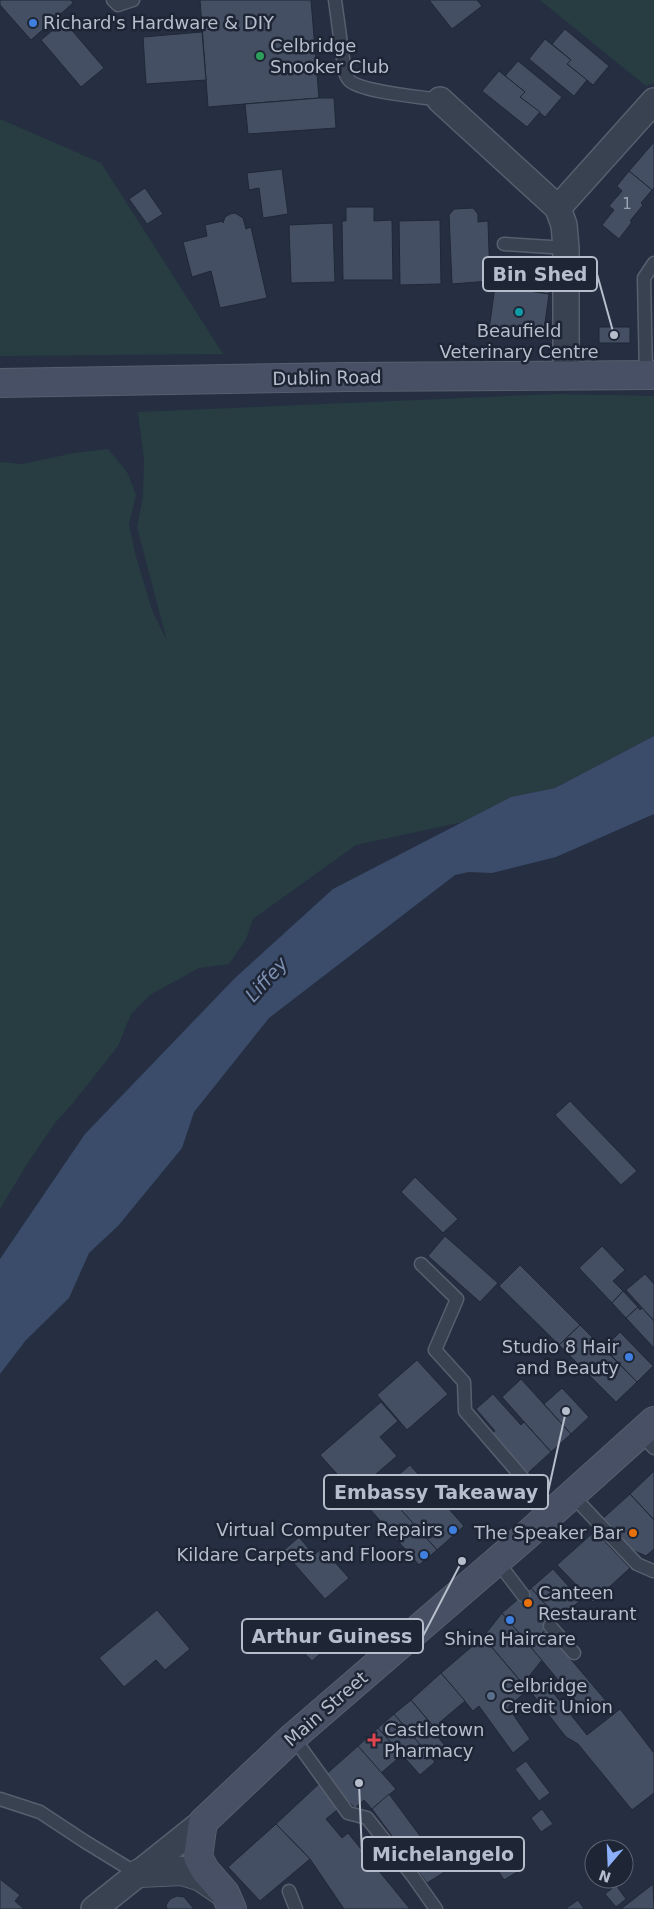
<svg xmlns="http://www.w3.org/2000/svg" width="654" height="1909" viewBox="0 0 654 1909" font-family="'DejaVu Sans',sans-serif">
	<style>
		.green { fill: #273d42 }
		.water { fill: #3b4b6a }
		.building { fill: #444f63; stroke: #202838 }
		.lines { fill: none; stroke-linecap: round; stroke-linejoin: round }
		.service-casing { stroke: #575f6e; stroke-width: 15 }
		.minor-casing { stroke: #575f6e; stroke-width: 28 }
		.tertiary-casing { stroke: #575f6e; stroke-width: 30 }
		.secondary-casing { stroke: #575f6e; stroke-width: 30 }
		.service { stroke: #394251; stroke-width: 12 }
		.minor { stroke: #394251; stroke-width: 25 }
		.tertiary { stroke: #394251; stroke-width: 28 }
		.secondary { stroke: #475064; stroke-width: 28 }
		.shop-dot { fill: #3f7fe0; stroke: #1e2636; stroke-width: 2 }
		.leisure-dot { fill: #2e9e5b; stroke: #1e2636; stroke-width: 2 }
		.culture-dot { fill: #0f9aa8; stroke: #1e2636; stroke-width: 2 }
		.food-dot { fill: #e8710a; stroke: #1e2636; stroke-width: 2 }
		.service-dot { fill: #5c6f8a; stroke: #1e2636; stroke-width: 2 }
		.health-dot { fill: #e0444e; stroke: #1e2636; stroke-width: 2 }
		.labels { text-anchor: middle; stroke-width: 5; stroke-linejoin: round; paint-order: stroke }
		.number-label { font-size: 15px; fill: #9aa2b1 }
		.poi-label { font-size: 18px; fill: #b6bdcb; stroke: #1e2636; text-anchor: start }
		.street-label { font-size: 18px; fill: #b6bdcb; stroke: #1e2636 }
		.water-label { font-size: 19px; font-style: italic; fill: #7d90b2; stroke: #1e2636 }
		.leader { fill: none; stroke: #b6bdcb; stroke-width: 2 }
		.callout-dot { fill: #b6bdcb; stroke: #1e2636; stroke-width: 2 }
		.callout { fill: #1e2636; stroke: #b6bdcb; stroke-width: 2 }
		.callout-label { font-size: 19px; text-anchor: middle; font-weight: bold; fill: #b6bdcb }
	</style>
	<rect width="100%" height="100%" fill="#252f41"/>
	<g class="green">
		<path d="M540 0H654V83L646 86Z"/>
		<path d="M0 119 101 163 223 354 0 356Z"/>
		<path d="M556 394 654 396V736L555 788 511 797 463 822 356 845 253 919 246 939 229 964 199 968 150 995 131 1014 118 1046 73 1103 55 1123 27 1164 0 1209V462L22 464 74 453 108 449 127 472 136 495 129 524 135 553 152 610 167 641 137 527 143 497 144 459 138 412Z"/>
	</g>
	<path class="water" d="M654 736V814L556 857 492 873 469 872 455 875 269 1018 194 1112 182 1148 118 1226 89 1253 69 1298 26 1340 0 1374V1259L85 1134 235 978 333 889 511 797 555 788Z"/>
	<g class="building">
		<path d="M0 0H71L73 3 31 40 0 5Z"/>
		<path d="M200 0H311L319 98 208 107Z"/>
		<path d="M429 0H477L482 6 452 29Z"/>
		<path d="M64 21 104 68 81 87 41 40Z"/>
		<path d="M565 29 609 66 593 85 567 64 571 60 552 44Z"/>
		<path d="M202 32 206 80 146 84 143 37Z"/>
		<path d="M545 39 571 60 567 64 587 80 574 96 529 59Z"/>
		<path d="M518 61 562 97 545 117 520 97 525 92 505 76Z"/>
		<path d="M499 71 525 92 520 97 540 112 527 127 482 91Z"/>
		<path d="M319 98H334L336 128 248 134 245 104Z"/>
		<path d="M654 142V188L652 190 629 171Z"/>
		<path d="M282 169 288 214 263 218 259 188 249 190 247 173Z"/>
		<path d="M629 171 652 190 641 203 643 205 630 221 632 222 619 239 602 225 614 210 609 206 622 191 617 186Z"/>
		<path d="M145 188 163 214 147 224 129 199Z"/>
		<path d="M346 207H374V221L392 220 393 280H343L342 221H346Z"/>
		<path d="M473 208 478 214V222L488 221 490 281 452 284 449 215 454 209Z"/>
		<path d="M235 213 243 218 246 229 251 227 267 298 220 308 211 271 192 277 183 242 207 236 205 225 223 221V223L225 217 230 214Z"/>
		<path d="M440 220 441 284 400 285 399 221Z"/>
		<path d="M333 223 335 282 291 283 289 225Z"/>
		<path d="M517 282 550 287 549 294 516 289Z"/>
		<path d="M495 286 549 294 543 338 489 330Z"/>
		<rect x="599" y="327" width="31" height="16"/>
		<path d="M570 1101 637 1171 621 1185 555 1115Z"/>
		<path d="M415 1177 458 1219 443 1233 401 1192Z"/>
		<path d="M445 1236 498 1283 480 1302 428 1256Z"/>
		<path d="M602 1246 625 1270 613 1281 623 1291 612 1303 579 1268Z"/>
		<path d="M520 1265 580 1325 559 1345 499 1286Z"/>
		<path d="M645 1274 654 1284V1321L626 1290Z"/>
		<path d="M623 1291 638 1307 626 1318 612 1303Z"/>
		<path d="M638 1307 640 1310 642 1308 654 1321V1348L626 1318Z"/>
		<path d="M580 1325 637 1382 616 1402 559 1345Z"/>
		<path d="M620 1332 653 1366 637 1382 604 1348Z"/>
		<path d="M417 1360 448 1394 407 1430 377 1395Z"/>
		<path d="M521 1379 571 1434 551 1452 502 1397Z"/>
		<path d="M562 1388 589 1417 571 1434 544 1404Z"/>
		<path d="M493 1394 521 1425 524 1422 551 1452 528 1473 492 1433 495 1431 476 1409Z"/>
		<path d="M381 1402 398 1421 380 1437 397 1456 354 1493 320 1455Z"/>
		<path d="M410 1465 464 1526 437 1550 382 1489Z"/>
		<path d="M654 1471V1520L630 1494Z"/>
		<path d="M386 1493 437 1550 419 1565 369 1508Z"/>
		<path d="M630 1494 654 1520V1549L646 1556 623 1546 600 1521Z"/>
		<path d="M595 1531 630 1568 593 1602 557 1565Z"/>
		<path d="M299 1537 314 1555 322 1548 349 1578 325 1599 283 1551Z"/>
		<path d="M553 1569 581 1600 558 1619 531 1588Z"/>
		<path d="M531 1588 558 1619 529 1645 502 1613Z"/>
		<path d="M157 1610 190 1649 165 1670 156 1660 124 1687 99 1658Z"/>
		<path d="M502 1613 542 1660 523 1684 483 1637Z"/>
		<path d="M313 1621 333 1642 312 1661 292 1640Z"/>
		<path d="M546 1630 607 1702 589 1717 529 1645Z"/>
		<path d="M483 1637 528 1690 508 1707 530 1739 513 1753 479 1706 473 1711 441 1673Z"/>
		<path d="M441 1673 465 1701 439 1723 443 1727 438 1732 411 1700Z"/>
		<path d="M543 1680 587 1735 620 1709 654 1753V1793L632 1810 578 1744 566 1737 530 1691Z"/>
		<path d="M411 1700 438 1732 435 1733 445 1746 431 1758 394 1714Z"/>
		<path d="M394 1714 435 1762 420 1775 378 1728Z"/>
		<path d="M378 1728 402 1755 381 1773 358 1746Z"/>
		<path d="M358 1746 396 1789 372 1809 364 1800 355 1808 348 1801 344 1804 323 1777Z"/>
		<path d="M526 1761 550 1793 539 1801 515 1769Z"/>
		<path d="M322 1781 342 1806 326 1819 342 1838 348 1833 410 1909H344L310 1859 276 1824Z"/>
		<path d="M389 1794 446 1871 427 1883 372 1809Z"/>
		<path d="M542 1809 553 1824 541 1832 531 1818Z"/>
		<path d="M276 1824 310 1859 260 1901 228 1867Z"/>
		<path d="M509 1850 522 1869 504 1880 492 1861Z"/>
		<path d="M0 1879 20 1895 15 1901 24 1909H0Z"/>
		<path d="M653 1884 654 1909H621Z"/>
		<path d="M616 1885 626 1899 616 1907 605 1894Z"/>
		<path d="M177 1896 184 1897 194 1909H167L166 1905 170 1899Z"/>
		<path d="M578 1900 584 1909H565Z"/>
	</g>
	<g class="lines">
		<defs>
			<g id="service">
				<path d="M113 0 118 5 133 0"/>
				<path d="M335 0 345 73C346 75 347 78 349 80 360 92 422 97 440 100"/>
				<path d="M504 244 566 248"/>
				<path d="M646 375 644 278 654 263"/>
				<path d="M421 1264 457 1299 435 1350 464 1382 465 1411 553 1513"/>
				<path d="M640 1433 654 1448"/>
				<path d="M572 1495 637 1564 653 1571"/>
				<path d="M497 1561 523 1595"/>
				<path d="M550 1626 574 1653"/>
				<path d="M293 1737 348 1813 367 1818 412 1875 436 1909"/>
				<path d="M0 1799 40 1812 84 1841 128 1868 140 1873"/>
				<path d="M289 1891 296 1909"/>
			</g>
			<g id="minor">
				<path d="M440 100 558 208 564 225 566 248V375"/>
				<path d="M558 208 654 101"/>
				<path d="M94 1909 203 1822"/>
			</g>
			<path id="tertiary" d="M140 1873 182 1871 201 1877 223 1892"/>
			<g id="secondary">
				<path d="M0 383 348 377 654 375"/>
				<path d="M232 1909 225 1893 205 1870 198 1857 203 1822 293 1737 526 1536 654 1421"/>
			</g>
		</defs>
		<use href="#service" class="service-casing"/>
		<use href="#minor" class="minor-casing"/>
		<use href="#tertiary" class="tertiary-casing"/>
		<use href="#secondary" class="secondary-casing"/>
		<use href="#service" class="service"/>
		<use href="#minor" class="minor"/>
		<use href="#tertiary" class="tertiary"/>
		<use href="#secondary" class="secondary"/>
	</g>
	<g class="shop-dot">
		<circle cx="33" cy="23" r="5"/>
		<circle cx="629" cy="1357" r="5"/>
		<circle cx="453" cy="1530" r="5"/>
		<circle cx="424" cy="1555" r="5"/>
		<circle cx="510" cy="1620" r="5"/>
	</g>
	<circle class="leisure-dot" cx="260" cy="56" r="5"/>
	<circle class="culture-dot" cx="519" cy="312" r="5"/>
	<g class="food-dot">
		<circle cx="633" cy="1533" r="5"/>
		<circle cx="528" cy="1603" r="5"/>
	</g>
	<circle class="service-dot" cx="491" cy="1696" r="5"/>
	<path class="health-dot" d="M371.5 1732.5h5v5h5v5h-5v5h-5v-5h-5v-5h5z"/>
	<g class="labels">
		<g class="number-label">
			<text x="627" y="209">1</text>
		</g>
		<g class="poi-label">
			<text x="43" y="29">Richard's Hardware &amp; DIY</text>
			<text x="270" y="52">Celbridge<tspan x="270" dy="21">Snooker Club</tspan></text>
			<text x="519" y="337" text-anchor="middle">Beaufield<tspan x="519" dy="21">Veterinary Centre</tspan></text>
			<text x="619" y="1353" text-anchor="end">Studio 8 Hair<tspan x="619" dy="21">and Beauty</tspan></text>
			<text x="443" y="1536" text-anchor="end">Virtual Computer Repairs</text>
			<text x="623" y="1539" text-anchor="end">The Speaker Bar</text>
			<text x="414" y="1561" text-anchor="end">Kildare Carpets and Floors</text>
			<text x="538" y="1599">Canteen<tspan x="538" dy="21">Restaurant</tspan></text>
			<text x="510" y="1645" text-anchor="middle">Shine Haircare</text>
			<text x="501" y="1692">Celbridge<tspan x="501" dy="21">Credit Union</tspan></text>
			<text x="384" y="1736">Castletown<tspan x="384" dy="21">Pharmacy</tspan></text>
		</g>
		<g class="street-label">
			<text transform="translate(327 378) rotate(-1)" y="6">Dublin Road</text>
			<text transform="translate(326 1709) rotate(-41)" y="6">Main Street</text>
		</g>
		<g class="water-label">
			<text transform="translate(266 979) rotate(-48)" y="7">Liffey</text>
		</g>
	</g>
	<path class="leader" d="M614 335L597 274M566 1411L548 1492M462 1561L423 1636M359 1783L362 1854"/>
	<g class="callout-dot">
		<circle cx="614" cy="335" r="5"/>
		<circle cx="566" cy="1411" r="5"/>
		<circle cx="462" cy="1561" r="5"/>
		<circle cx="359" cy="1783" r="5"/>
	</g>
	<g class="callout">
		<rect x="483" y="257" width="114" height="34" rx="5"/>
		<rect x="324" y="1475" width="224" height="34" rx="5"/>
		<rect x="242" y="1619" width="181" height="34" rx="5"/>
		<rect x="362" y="1837" width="162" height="34" rx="5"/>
	</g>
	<g class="callout-label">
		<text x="540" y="281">Bin Shed</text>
		<text x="436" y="1499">Embassy Takeaway</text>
		<text x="332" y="1643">Arthur Guiness</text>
		<text x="443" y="1861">Michelangelo</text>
	</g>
	<g transform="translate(609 1864) rotate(199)"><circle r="24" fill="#1e2636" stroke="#5b6272"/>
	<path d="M0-4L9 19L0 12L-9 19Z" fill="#8cb0fa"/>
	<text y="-8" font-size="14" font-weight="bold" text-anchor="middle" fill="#b6bdcb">N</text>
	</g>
</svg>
